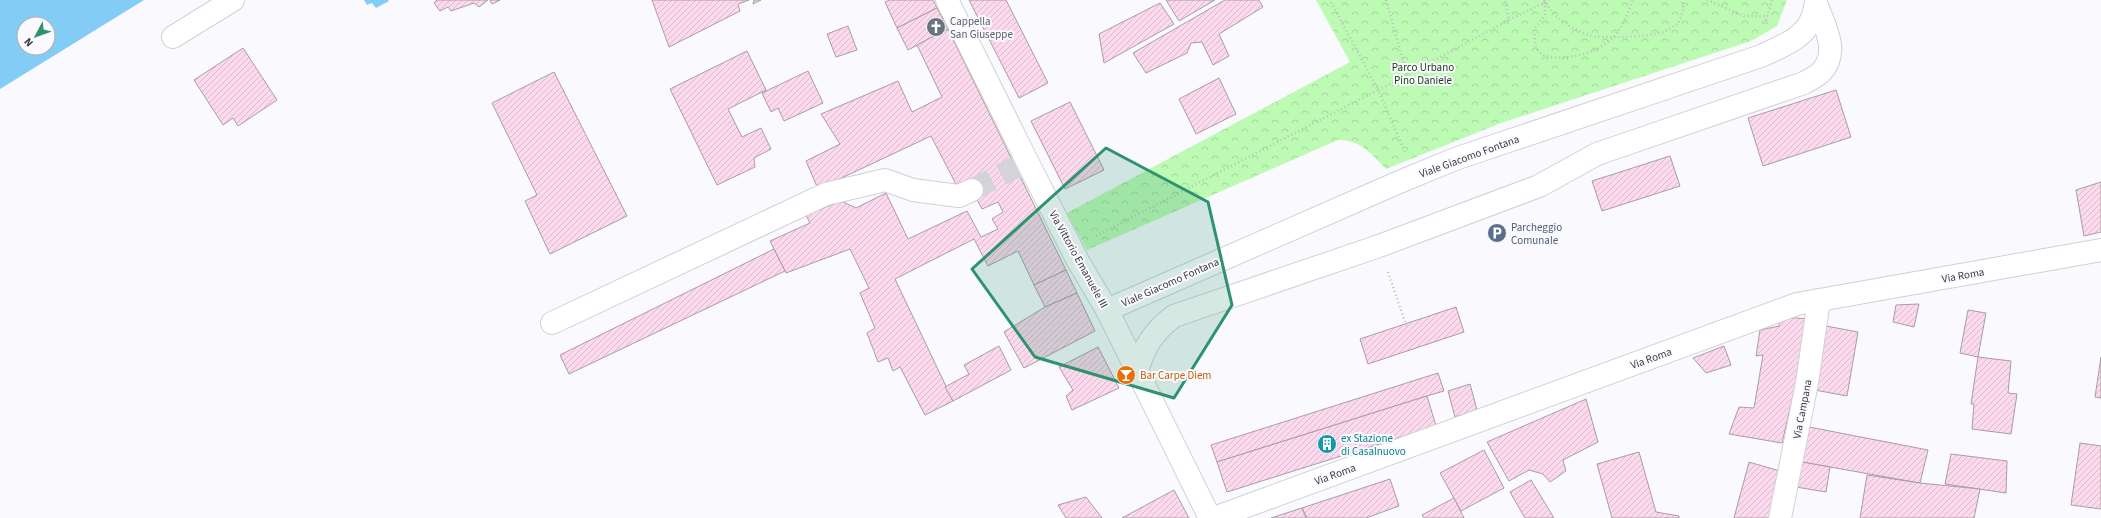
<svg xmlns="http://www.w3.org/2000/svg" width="2101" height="518" viewBox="0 0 2101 518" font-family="'Source Sans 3',sans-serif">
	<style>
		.park { fill: url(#park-crowns) }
		.water { fill: #83ccf6; fill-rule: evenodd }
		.building { fill: url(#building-hatch); stroke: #a79ea3 }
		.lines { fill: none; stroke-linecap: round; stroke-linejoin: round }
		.minor-tunnel { stroke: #d3d3d8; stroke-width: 22; stroke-dasharray: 22 11; stroke-linecap: butt }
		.minor-casing { stroke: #d0d0d9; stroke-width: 24 }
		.path { stroke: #bdbdc1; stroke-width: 2.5; stroke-dasharray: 1 3; stroke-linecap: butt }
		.minor { stroke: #fff; stroke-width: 22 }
		.marked { fill: #2e926d; fill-opacity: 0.2; stroke: #2e926d; stroke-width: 3; stroke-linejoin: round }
		.labels { text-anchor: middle; stroke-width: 4; stroke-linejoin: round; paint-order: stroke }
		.worship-label { font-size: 11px; fill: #5b616d; stroke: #f9f9fe; text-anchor: start }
		.park-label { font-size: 11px; fill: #194213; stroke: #f9f9fe }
		.street-label { font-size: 11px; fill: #3b3b3f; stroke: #f9f9fe }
		.service-label { font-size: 11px; fill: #4e5e75; stroke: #f9f9fe; text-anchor: start }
		.food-label { font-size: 11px; fill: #c56008; stroke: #f9f9fe; text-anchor: start }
		.culture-label { font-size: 11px; fill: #0d838f; stroke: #f9f9fe; text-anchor: start }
	</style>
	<defs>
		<pattern id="park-crowns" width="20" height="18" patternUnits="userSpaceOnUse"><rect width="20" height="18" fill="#bdfab3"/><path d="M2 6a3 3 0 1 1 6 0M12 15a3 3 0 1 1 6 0" fill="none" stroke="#a3d79b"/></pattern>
		<pattern id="building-hatch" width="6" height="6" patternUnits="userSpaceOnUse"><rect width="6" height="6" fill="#fdd9ee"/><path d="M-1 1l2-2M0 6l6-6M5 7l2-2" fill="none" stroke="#dabbcd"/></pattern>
	</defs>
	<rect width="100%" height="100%" fill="#f9f9fe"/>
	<path class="park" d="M1316 0H1787L1777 26 1751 41 1501 123 1386 169C1370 153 1362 140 1338 140L1087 250 1067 213 1350 62Z"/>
	<g class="water">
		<path d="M0 0H144L0 89ZM24 24H48V48H24Z"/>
		<path d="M364 0H388L389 1 376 8 372 3 367 5Z"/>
	</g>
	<g class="building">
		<path d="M437 0H488L479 7 474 3 451 11 448 7 440 11 434 3Z"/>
		<path d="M490 0H500L492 4Z"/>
		<path d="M652 0H749L738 4 740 11 669 47Z"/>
		<path d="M754 0H761L753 4Z"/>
		<path d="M890 0H933L937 8 897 28 885 2Z"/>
		<path d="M969 0H1006L1048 83 1019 98Z"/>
		<path d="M1166 0H1215L1179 21Z"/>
		<path d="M1225 0H1259L1263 7 1219 34 1229 56 1213 65 1202 42 1191 43 1187 53 1146 73 1133 53Z"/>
		<path d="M1160 3 1174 24 1104 63 1099 34Z"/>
		<path d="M937 8 948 29 908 50 897 28Z"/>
		<path d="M848 26 857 50 836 57 827 34Z"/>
		<path d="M948 29 1066 270 1034 285 1018 251 988 266 974 239 895 279 953 401 925 415 900 367 893 371 888 358 878 362 867 333 875 328 860 293 869 288 850 249 786 273 770 241 810 223 806 215 841 201 856 208 886 193 908 239 967 211 981 237 998 229 992 219 1003 212 998 202 982 209 969 185 959 190 931 136 818 189 806 161 840 144 821 114 898 81 912 112 942 97 917 45Z"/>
		<path d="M243 48 277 100 238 126 233 118 223 125 194 80Z"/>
		<path d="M747 51 766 90 728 109 742 137 761 128 771 149 754 158 755 167 717 185 670 89Z"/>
		<path d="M808 71 823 103 784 121 778 108 771 112 762 93Z"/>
		<path d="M554 72 627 216 550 254 525 201 537 195 492 103Z"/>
		<path d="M1219 78 1236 114 1196 134 1179 99Z"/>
		<path d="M1836 90 1851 137 1763 166 1748 118Z"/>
		<path d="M1070 102 1104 170 1065 189 1031 121Z"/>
		<path d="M1670 156 1680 186 1602 211 1592 181Z"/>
		<path d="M2101 182V232L2084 236 2076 190Z"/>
		<path d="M774 249 785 271 569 374 560 355Z"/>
		<path d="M1066 270 1077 293 1045 307 1034 285Z"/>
		<path d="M1077 293 1095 331 1024 368 1004 332 1045 307Z"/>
		<path d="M1919 304 1914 327 1893 322 1896 305Z"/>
		<path d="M1456 307 1464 332 1368 364 1360 339Z"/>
		<path d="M1968 310 1986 313 1978 357 1960 353Z"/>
		<path d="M1780 317 1811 319 1782 443 1729 434 1739 407 1754 408 1763 355 1756 356 1760 330 1779 326Z"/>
		<path d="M1826 326 1858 332 1847 396 1815 390Z"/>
		<path d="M999 346 1011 370 953 401 945 387 969 374 964 365Z"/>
		<path d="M1724 346 1731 365 1706 373 1693 358Z"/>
		<path d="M1098 347 1119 388 1072 410 1066 396 1073 390 1059 367Z"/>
		<path d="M1978 357 2011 361 2008 393 2017 394 2011 434 1972 429 1974 404H1971Z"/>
		<path d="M2101 357V398L2095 397Z"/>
		<path d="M1438 373 1444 391 1427 396 1217 462 1211 445Z"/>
		<path d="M1470 384 1477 410 1455 417 1448 391Z"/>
		<path d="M1427 396 1436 426 1227 492 1217 462Z"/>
		<path d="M1586 399 1598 442 1563 460 1566 471 1550 482 1543 474 1529 470 1509 481 1487 442Z"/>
		<path d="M1809 427 1928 450 1920 483 1802 462Z"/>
		<path d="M2080 443 2101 446V509L2071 505Z"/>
		<path d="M1484 450 1504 488 1461 511 1440 473Z"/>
		<path d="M1639 452 1656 512 1679 516V518H1612L1597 464Z"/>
		<path d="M1951 454 2007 461 2006 493 1945 484Z"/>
		<path d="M1749 462 1783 472 1771 518H1734Z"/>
		<path d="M1802 462 1830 467 1826 492 1796 487Z"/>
		<path d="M1867 475 1920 483 1980 489 1974 518H1860Z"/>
		<path d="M1390 479 1399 506 1366 518H1307L1302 508Z"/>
		<path d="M1531 480 1554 518H1525L1510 492Z"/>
		<path d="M1174 490 1189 518H1122Z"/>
		<path d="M1086 497 1102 518H1066L1058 505Z"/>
		<path d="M1454 498 1464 518H1424L1422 515Z"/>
		<path d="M1302 508 1306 518H1271Z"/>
	</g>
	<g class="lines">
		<path class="minor-tunnel" d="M972 190 1016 167"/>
		<defs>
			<g id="minor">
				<path d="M947 0 1027 161 1078 261 1107 310 1210 518"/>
				<path d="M173 37 233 0"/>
				<path d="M1107 310 1397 183 1455 159 1761 56C1782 46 1808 38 1814 12 1815 8 1816 4 1816 0"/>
				<path d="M552 323 826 194 885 180 913 190 959 196 972 190"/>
				<path d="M1137 371C1144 347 1153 332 1174 316L1379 246 1539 186 1597 154 1804 83C1809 80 1818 76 1822 71 1840 51 1824 25 1816 3"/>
				<path d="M1214 518 1797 304 2101 250"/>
				<path d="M1780 518 1807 383 1819 300"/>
			</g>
		</defs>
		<use href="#minor" class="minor-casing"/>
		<g class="path">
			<path d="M1386 0 1407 75 1509 20 1505 0"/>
			<path d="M1544 0C1553 17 1570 29 1589 35 1601 39 1646 37 1659 33 1666 32 1672 27 1678 24L1684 8 1681 0"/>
			<path d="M1707 0 1744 16H1768"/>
			<path d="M1545 2V15L1534 29C1535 34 1534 42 1536 47 1543 65 1582 56 1595 50 1601 47 1611 40 1615 35 1624 26 1628 12 1633 0"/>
			<path d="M1509 20 1549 0"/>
			<path d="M1765 24 1772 0"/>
			<path d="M1405 152 1378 90 1407 75"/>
			<path d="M1096 236 1378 90 1330 0"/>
			<path d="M1388 272 1407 328"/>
		</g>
		<use href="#minor" class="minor"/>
	</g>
	<path class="marked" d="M1106 148 1208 202 1232 305 1174 398 1035 357 972 269Z"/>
	<defs>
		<symbol id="church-disc" viewBox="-11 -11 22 22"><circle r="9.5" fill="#6b7280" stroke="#f9f9fe"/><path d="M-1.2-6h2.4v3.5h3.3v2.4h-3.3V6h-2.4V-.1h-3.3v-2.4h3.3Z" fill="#fff"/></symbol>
		<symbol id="parking-disc" viewBox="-11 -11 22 22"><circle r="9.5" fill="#5c6f8a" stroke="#f9f9fe"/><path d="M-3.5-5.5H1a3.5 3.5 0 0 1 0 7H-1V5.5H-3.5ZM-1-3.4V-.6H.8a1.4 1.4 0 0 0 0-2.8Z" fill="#fff"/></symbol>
		<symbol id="bar-disc" viewBox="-11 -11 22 22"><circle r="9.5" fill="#e8710a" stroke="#f9f9fe"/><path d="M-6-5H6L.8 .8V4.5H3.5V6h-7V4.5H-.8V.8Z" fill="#fff"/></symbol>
		<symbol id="building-disc" viewBox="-11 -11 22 22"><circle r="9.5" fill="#0f9aa8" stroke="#f9f9fe"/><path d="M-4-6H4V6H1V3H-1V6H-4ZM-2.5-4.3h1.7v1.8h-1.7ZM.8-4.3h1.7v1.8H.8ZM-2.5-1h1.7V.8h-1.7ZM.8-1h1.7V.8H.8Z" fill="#fff"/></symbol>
	</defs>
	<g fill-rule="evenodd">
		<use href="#church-disc" x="925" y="16" width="22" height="22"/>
		<use href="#parking-disc" x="1486" y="222" width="22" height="22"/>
		<use href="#bar-disc" x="1115" y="364" width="22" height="22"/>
		<use href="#building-disc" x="1316" y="433" width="22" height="22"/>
	</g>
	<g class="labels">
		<g class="worship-label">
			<text x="950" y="25">Cappella<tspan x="950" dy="13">San Giuseppe</tspan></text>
		</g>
		<g class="park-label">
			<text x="1423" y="71">Parco Urbano<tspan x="1423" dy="13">Pino Daniele</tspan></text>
		</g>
		<g class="street-label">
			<text transform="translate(1469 156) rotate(-20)" y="4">Viale Giacomo Fontana</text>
			<text transform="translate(1079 259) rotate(61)" y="4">Via Vittorio Emanuele III</text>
			<text transform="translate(1963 275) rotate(-10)" y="4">Via Roma</text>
			<text transform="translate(1170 282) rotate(-24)" y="4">Viale Giacomo Fontana</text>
			<text transform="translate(1651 358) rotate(-20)" y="4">Via Roma</text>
			<text transform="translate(1802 409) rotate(-79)" y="4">Via Campana</text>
			<text transform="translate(1335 474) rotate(-20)" y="4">Via Roma</text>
		</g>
		<g class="service-label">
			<text x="1511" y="231">Parcheggio<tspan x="1511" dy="13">Comunale</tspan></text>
		</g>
		<g class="food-label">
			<text x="1140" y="379">Bar Carpe Diem</text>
		</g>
		<g class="culture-label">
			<text x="1341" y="442">ex Stazione<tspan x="1341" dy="13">di Casalnuovo</tspan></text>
		</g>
	</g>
	<g transform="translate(36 36) rotate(229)"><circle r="19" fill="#f9f9fe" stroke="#adadb2"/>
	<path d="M0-3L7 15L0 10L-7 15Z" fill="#2e926d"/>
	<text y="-6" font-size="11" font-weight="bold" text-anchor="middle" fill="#3b3b3f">N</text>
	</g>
</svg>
